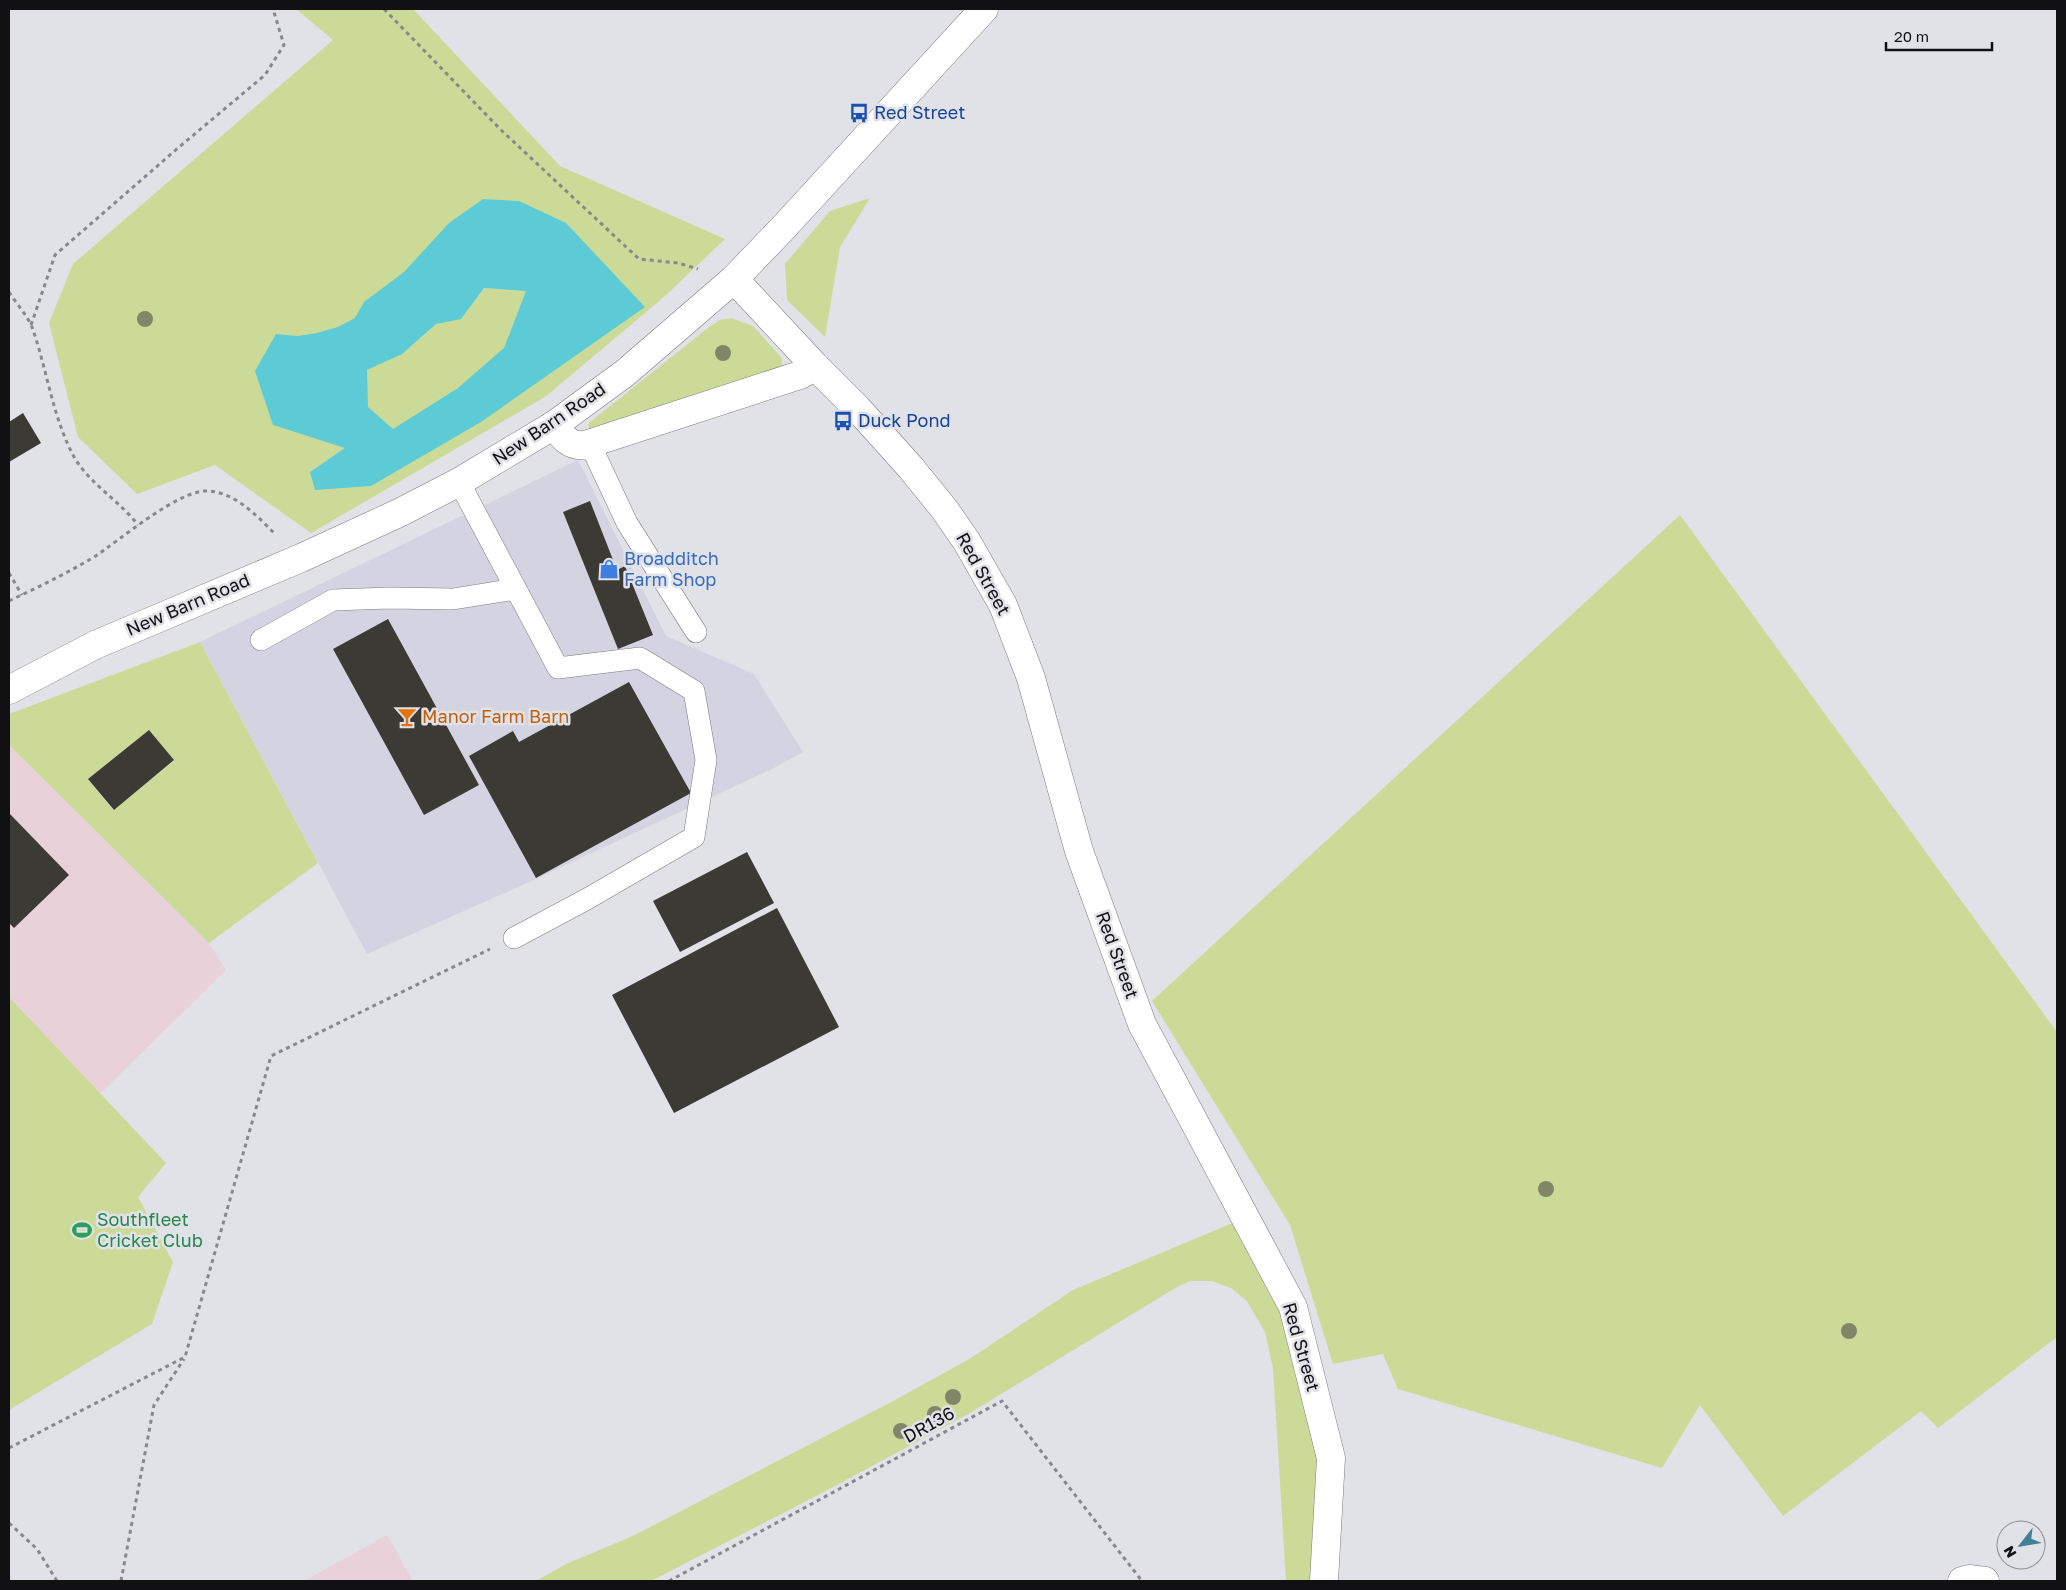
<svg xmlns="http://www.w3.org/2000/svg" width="2066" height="1590" viewBox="0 0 2066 1590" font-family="'Golos Text',sans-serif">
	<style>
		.built { fill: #d4d3e1 }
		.industrial { fill: #e9d1da }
		.green { fill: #ccda98; fill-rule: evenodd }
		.water { fill: #5ccbd6; fill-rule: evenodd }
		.building { fill: #3c3a35 }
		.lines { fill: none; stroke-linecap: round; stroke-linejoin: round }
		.lane-casing { stroke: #7c7c82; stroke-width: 22 }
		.street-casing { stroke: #7c7c82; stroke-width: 29 }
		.secondary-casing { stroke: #7c7c82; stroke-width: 29 }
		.path { stroke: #88888c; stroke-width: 3; stroke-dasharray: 4 4; stroke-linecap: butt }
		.lane { stroke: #fff; stroke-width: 21 }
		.street { stroke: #fff; stroke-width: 28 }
		.secondary { stroke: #fff; stroke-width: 28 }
		.tree { fill: #818668 }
		.labels { text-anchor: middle; stroke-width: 5; stroke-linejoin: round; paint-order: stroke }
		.transit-label { font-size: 18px; fill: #164399; stroke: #e1e1e8; text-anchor: start }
		.street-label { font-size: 18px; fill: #111113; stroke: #e1e1e8 }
		.shop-label { font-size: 18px; fill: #366cbe; stroke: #e1e1e8; text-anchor: start }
		.food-label { font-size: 18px; fill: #c56008; stroke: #e1e1e8; text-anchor: start }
		.leisure-label { font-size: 18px; fill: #27864d; stroke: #e1e1e8; text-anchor: start }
	</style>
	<rect width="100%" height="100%" fill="#e1e1e8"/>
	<path class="built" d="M578 460 666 636 754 674 803 752 772 769 527 883 367 954 200 642Z"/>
	<g class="industrial">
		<path d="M9 745 209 943 226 970 100 1094 9 997Z"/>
		<path d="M387 1535 413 1581H304Z"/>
	</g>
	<g class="green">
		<path d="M296 9H413L560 166 725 239 664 297 545 397 311 533 215 465 137 494 78 437 49 323 73 264 333 40Z"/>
		<path d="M870 198 840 247 825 337 787 300 785 264 830 211Z"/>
		<path d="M731 318 753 326 781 357 782 360V367L590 430 588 425 589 423 709 327 720 320Z"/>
		<path d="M1680 515 2057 1032V1337L1938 1428 1921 1411 1783 1516 1700 1405 1662 1468 1398 1389 1383 1354 1333 1364 1290 1225 1152 1001Z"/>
		<path d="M200 642 318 863 209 943 9 745V714ZM149 730 174 761 113 810 88 779Z"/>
		<path d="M9 997 166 1163 138 1197 173 1262 152 1324 9 1410Z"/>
		<path d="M1235 1222 1281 1286 1322 1446 1323 1581H1286L1273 1368 1265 1332 1247 1301 1231 1288 1211 1281H1190L1177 1287 970 1413 822 1493 651 1581H536L566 1564 633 1536 895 1400 971 1358 1073 1290Z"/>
	</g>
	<path class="water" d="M483 199 519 201 566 223 645 307 481 422 371 486 315 490 310 472 345 448 273 425 255 371 276 334 298 336 317 333 338 327 355 318 364 302 404 272 449 223ZM484 288 526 291 504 348 458 388 393 429 368 407 367 370 402 354 436 324 461 319Z"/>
	<g class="building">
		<path d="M23 413 41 443 9 462V422Z"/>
		<path d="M590 501 617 570 625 566 653 635 618 649 563 512Z"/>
		<path d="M388 619 479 785 424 815 333 649Z"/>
		<path d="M629 682 691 793 536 878 469 756 513 731 519 742Z"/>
		<path d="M149 730 174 760 114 810 88 779Z"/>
		<path d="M9 813 69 875 14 928 9 923Z"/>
		<path d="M747 852 774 903 680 952 653 901Z"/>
		<path d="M777 908 839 1027 674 1113 612 995Z"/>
	</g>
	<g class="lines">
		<defs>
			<g id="lane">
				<path d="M590 444 627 523 696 632"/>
				<path d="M459 482 558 668 640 658 694 691 706 760 694 837 587 899 514 938"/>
				<path d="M261 640 333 600 389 598 453 599 516 589"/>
			</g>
			<g id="street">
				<path d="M734 279 815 366 858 409 911 468 945 510 967 542 1003 605 1031 678 1079 851 1142 1024 1293 1307 1331 1458 1324 1581"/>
				<path d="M554 425C562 437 570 447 585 445L800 375 815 366"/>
				<path d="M1962 1581 1969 1579 1985 1581"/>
			</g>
			<path id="secondary" d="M9 690 95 645 301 558 401 512 459 482 554 425 625 373 734 279 784 227 984 9"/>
		</defs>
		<use href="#lane" class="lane-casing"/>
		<use href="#street" class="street-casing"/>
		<use href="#secondary" class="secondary-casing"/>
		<g class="path">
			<path d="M384 9 501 130 639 259 678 263 698 269"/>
			<path d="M9 292C16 303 27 315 32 327 47 369 52 415 73 455 88 483 119 500 138 525"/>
			<path d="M31 325 55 255 178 148 265 75 284 45 273 9"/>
			<path d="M9 573 22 595"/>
			<path d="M9 601C38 587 66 574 94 557 119 541 180 488 209 491 236 493 257 516 275 534"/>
			<path d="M9 1448 185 1357 271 1056 490 949"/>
			<path d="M9 1523 37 1549 57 1581"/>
			<path d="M121 1581 154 1405 184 1359"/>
			<path d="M669 1581 1002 1401 1142 1581"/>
		</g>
		<use href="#lane" class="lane"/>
		<use href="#street" class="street"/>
		<use href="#secondary" class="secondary"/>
	</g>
	<g class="tree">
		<circle cx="145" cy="319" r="8"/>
		<circle cx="723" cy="353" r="8"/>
		<circle cx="1546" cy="1189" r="8"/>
		<circle cx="1849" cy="1331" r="8"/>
		<circle cx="953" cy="1397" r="8"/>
		<circle cx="935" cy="1414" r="8"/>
		<circle cx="901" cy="1431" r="8"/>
	</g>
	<defs>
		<symbol id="bus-bare" viewBox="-9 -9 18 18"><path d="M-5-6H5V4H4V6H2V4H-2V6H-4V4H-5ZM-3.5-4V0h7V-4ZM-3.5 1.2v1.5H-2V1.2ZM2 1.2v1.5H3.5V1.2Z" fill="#1a4fb4" stroke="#e1e1e8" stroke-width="2.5" paint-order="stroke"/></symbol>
		<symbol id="shop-bare" viewBox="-9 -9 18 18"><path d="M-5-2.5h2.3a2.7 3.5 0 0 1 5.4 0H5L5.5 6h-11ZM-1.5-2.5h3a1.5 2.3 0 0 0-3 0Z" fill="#3f7fe0" stroke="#e1e1e8" stroke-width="2.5" paint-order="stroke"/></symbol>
		<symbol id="bar-bare" viewBox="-9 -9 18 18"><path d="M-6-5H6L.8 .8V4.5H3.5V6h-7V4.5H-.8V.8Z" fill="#e8710a" stroke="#e1e1e8" stroke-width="2.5" paint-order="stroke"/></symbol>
		<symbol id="stadium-bare" viewBox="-9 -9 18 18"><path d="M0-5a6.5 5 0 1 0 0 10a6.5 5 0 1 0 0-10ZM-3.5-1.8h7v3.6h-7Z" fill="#2e9e5b" stroke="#e1e1e8" stroke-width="2.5" paint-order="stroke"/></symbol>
	</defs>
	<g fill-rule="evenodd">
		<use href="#bus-bare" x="845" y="99" width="28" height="28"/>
		<use href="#bus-bare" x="829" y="407" width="28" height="28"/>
		<use href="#shop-bare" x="595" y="555" width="28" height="28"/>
		<use href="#bar-bare" x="393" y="703" width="28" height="28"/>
		<use href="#stadium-bare" x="68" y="1216" width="28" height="28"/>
	</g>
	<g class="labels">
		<g class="transit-label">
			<text x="874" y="119">Red Street</text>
			<text x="858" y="427">Duck Pond</text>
		</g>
		<g class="street-label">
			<text transform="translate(549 424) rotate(-34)" y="6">New Barn Road</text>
			<text transform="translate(983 574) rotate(61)" y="6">Red Street</text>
			<text transform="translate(188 605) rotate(-23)" y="6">New Barn Road</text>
			<text transform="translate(1117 955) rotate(70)" y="6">Red Street</text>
			<text transform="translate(1301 1347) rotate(74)" y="6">Red Street</text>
			<text transform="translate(929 1425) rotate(-29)" y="6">DR136</text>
		</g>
		<g class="shop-label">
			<text x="624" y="565">Broadditch<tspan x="624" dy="21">Farm Shop</tspan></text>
		</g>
		<g class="food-label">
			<text x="422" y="723">Manor Farm Barn</text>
		</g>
		<g class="leisure-label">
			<text x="97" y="1226">Southfleet<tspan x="97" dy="21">Cricket Club</tspan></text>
		</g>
	</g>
	<rect width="2066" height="1590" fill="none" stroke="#111113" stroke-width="20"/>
	<g transform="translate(2021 1545) rotate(239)"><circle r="24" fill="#e1e1e8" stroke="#8e8e93"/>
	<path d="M0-4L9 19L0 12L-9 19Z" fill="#418094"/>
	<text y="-8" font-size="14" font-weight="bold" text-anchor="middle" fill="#111113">N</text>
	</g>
	<path d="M1886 42v8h106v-8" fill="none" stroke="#111113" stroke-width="2.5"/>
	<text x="1894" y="42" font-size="15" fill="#111113" stroke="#e1e1e8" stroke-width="4" paint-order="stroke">20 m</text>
</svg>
